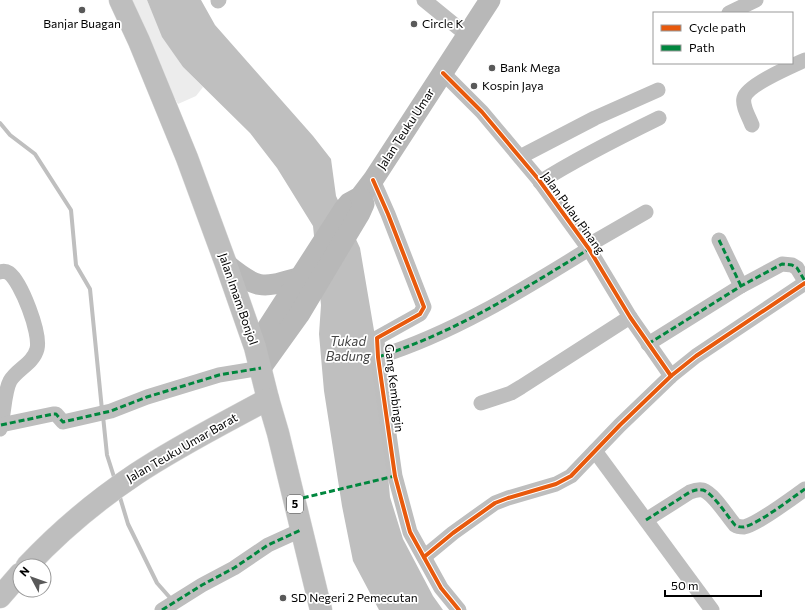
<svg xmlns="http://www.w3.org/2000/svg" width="805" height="610" viewBox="0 0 805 610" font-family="Commissioner,sans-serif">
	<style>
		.green { fill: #ececec }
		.water { fill: #bfbfbf }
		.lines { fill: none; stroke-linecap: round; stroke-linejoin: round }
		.stream { stroke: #bfbfbf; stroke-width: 4 }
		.trunk-casing { stroke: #dbdbdb; stroke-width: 23 }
		.minor { stroke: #bebebe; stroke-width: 15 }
		.secondary { stroke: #b8b8b8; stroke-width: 21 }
		.trunk { stroke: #bebebe; stroke-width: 22 }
		.quiet { stroke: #00873e; stroke-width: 3; stroke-dasharray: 6 3; stroke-linecap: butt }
		.cycleway-casing { stroke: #fff; stroke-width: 6 }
		.cycleway { stroke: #e8590c; stroke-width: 4 }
		.poi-dot { fill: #595959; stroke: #fff; stroke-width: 1.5 }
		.labels { text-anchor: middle; stroke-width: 3.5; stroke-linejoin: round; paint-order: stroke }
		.shield { fill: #fff; stroke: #4c4c4c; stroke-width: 1 }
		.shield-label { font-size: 11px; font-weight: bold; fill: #000 }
		.poi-label { font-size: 12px; fill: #000; stroke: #fff; text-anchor: start }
		.street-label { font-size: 12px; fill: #000; stroke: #fff }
		.water-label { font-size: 13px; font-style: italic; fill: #444; stroke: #fff }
	</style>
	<rect width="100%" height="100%" fill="#fff"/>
	<path class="green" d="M126 0H147L163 37 183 67 203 87 196 96 178 104 174 97Z"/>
	<path class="water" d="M147 0H201L215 25 313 136 331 159 336 196 360 248 376 342 390 497 403 539 433 596 443 610H379L353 561 342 506 324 391 319 334 321 305 313 226 277 168 250 133 183 67 162 37Z"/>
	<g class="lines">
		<g class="stream">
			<path d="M0 123 10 135 35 154 71 210 76 265 90 289 102 410"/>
			<path d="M103 416 107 455 115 480"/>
			<path d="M119 494 128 524 157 583 172 600"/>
		</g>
		<defs>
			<g id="trunk">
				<path d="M120 0 139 41 187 158 226 264 255 347 268 399 278 433 321 610"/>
				<path d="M27 566C59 532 97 500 136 474 178 446 224 423 268 399"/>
				<path d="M0 597 20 574"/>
			</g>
		</defs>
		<use href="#trunk" class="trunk-casing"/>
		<g class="minor">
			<path d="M424 0 467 35"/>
			<path d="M218 1 219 0"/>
			<path d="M729 13 756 0"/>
			<path d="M443 73 482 112 539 180 589 249 630 317 671 376"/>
			<path d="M752 125C749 117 742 106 744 98 747 85 792 66 805 60"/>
			<path d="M520 157 595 118 658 90"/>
			<path d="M373 180 388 214 424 307 420 314 377 338 378 357 395 476 410 532 441 588 459 610"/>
			<path d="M540 182C578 158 618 138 659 118"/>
			<path d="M719 240 741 286"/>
			<path d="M587 246 646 212"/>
			<path d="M0 272C3 271 6 271 9 273 21 282 41 333 37 349 33 364 17 369 10 381 4 392 4 416 0 429"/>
			<path d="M648 344 741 286 782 264 792 265 797 268 805 281"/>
			<path d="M378 357C454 333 521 291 589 249"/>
			<path d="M481 403 511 393 521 387 630 317"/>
			<path d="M1 425 53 414H56L63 422 111 411 147 397 219 375 261 368"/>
			<path d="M595 451 712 610"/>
			<path d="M646 520 690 492C695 490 698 489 703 490 714 494 727 516 735 525 738 527 740 527 744 527 758 524 792 498 805 489"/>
			<path d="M424 557 453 533 495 503 508 498 556 484 571 476 620 425 671 376 696 356 805 283"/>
			<path d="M162 610 202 585 234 568 268 545 301 530"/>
		</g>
		<g class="secondary">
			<path d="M226 264C259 291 262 288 301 277"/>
			<path d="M255 347 344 209 349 203 360 197 373 180 490 0"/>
			<path d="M261 368 299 315 360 213 364 204 360 197"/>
		</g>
		<use href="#trunk" class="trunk"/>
		<g class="quiet">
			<path d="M719 240 741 286"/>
			<path d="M648 344 741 286 782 264 792 265 797 268 805 281"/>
			<path d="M378 357C454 333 521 291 589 249"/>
			<path d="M1 425 53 414H56L63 422 111 411 147 397 219 375 261 368"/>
			<path d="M294 500 395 476"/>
			<path d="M646 520 690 492C695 490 698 489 703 490 714 494 727 516 735 525 738 527 740 527 744 527 758 524 792 498 805 489"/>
			<path d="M162 610 202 585 234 568 268 545 301 530"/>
		</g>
		<defs>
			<g id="cycleway">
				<path d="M443 73 482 112 539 180 589 249 630 317 671 376"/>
				<path d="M373 180 388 214 424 307 420 314 377 338 378 357 395 476 410 532 441 588 459 610"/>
				<path d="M424 557 453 533 495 503 508 498 556 484 571 476 620 425 671 376 696 356 805 283"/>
			</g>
		</defs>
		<use href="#cycleway" class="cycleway-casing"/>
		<use href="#cycleway" class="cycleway"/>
	</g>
	<g class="poi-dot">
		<circle cx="82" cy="10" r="4"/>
		<circle cx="414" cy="24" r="4"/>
		<circle cx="492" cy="68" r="4"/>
		<circle cx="474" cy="86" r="4"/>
		<circle cx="283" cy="598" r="4"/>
	</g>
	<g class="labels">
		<rect class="shield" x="287" y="495" width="16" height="18" rx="3"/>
		<g class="shield-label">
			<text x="295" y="508">5</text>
		</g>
		<g class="poi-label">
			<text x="82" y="28" text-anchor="middle">Banjar Buagan</text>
			<text x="422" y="28">Circle K</text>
			<text x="500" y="72">Bank Mega</text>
			<text x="482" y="90">Kospin Jaya</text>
			<text x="291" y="602">SD Negeri 2 Pemecutan</text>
		</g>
		<g class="street-label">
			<text transform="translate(406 129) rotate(-57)" y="4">Jalan Teuku Umar</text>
			<text transform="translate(573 213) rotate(54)" y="4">Jalan Pulau Pinang</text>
			<text transform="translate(238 299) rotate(71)" y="4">Jalan Imam Bonjol</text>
			<text transform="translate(394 388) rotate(83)" y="4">Gang Kembingin</text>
			<text transform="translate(182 448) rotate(-30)" y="4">Jalan Teuku Umar Barat</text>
		</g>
		<g class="water-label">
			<text x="348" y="346">Tukad<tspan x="348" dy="15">Badung</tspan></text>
		</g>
	</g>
	<rect x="653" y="12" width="140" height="52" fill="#ffffff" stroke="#999999"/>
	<rect x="661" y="25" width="20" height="6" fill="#e8590c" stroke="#999999"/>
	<text x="689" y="32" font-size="12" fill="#000000">Cycle path</text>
	<rect x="661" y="45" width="20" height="6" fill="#00873e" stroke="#999999"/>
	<text x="689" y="52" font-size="12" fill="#000000">Path</text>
	<g transform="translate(32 578) rotate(311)"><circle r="19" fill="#ffffff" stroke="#999999"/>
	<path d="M0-3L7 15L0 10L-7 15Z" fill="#595959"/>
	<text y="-6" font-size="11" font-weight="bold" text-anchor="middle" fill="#000000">N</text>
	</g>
	<path d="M665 590v6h96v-6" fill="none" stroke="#000000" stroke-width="2"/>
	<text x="671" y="590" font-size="12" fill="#000000" stroke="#ffffff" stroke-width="3" paint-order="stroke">50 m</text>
</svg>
